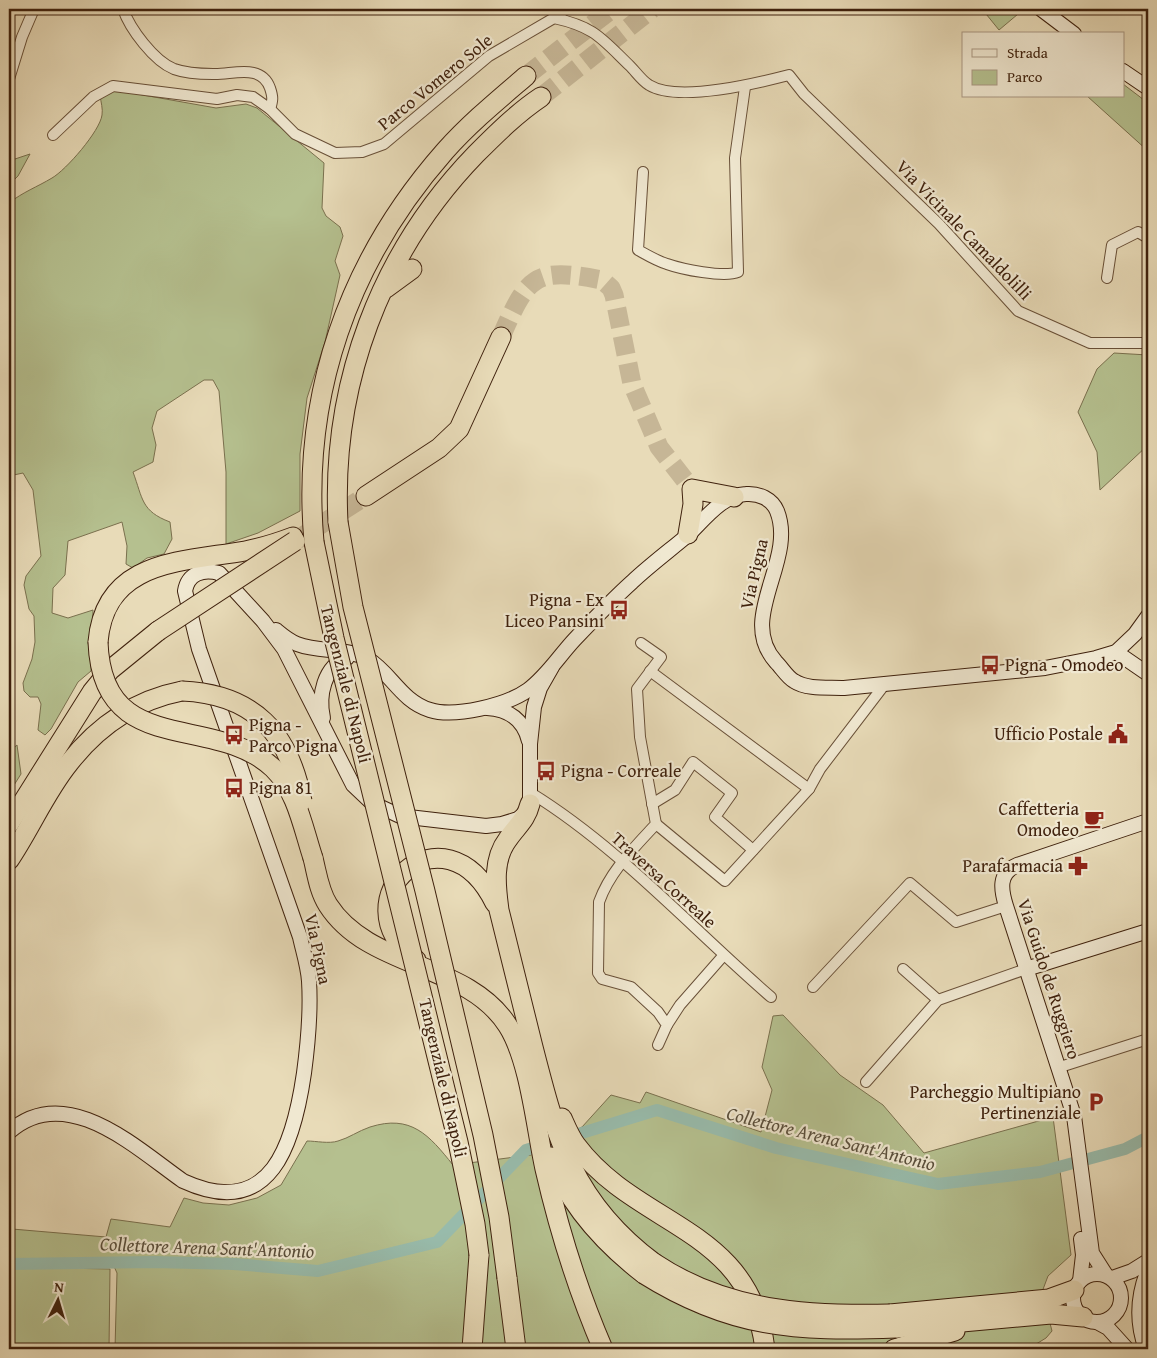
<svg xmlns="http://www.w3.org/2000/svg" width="1157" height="1358" viewBox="0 0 1157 1358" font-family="'Gentium Book Plus',serif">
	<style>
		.green { fill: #b5c08f; stroke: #7a704e }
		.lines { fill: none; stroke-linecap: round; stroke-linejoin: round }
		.canal { stroke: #98bbab; stroke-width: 12 }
		.highway-tunnel { stroke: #c6b696; stroke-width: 19; stroke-dasharray: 19 9; stroke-linecap: butt }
		.street-casing { stroke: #695038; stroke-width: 12 }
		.secondary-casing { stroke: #3f210d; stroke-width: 16 }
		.highway-casing { stroke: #3f210d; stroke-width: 21 }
		.street { stroke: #f0e8d1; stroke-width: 10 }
		.secondary { stroke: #f0e8d1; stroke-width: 14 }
		.highway { stroke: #e8dbb8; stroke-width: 19 }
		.highway-bridge-casing { stroke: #3f210d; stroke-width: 21; stroke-linecap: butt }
		.highway-bridge { stroke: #e8dbb8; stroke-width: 19 }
		.labels { text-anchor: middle; stroke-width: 4.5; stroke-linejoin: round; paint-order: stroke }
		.street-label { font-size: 18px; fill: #3f210d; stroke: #f0e8d1 }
		.poi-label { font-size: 18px; fill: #3f210d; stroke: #f0e8d1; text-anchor: end }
		.water-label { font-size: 19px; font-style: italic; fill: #5a4f3c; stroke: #f0e8d1 }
	</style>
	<rect width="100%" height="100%" fill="#e8dbb8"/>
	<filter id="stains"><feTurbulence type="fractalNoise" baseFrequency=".004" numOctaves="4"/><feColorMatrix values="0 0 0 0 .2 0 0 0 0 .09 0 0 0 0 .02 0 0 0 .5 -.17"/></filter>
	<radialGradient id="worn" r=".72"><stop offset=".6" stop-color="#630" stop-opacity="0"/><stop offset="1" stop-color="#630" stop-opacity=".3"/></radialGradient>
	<g class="green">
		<path d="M982 9H1024L999 30Z"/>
		<path d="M1123 84 1148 103V151L1087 96H1123Z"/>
		<path d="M115 90 216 108 246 104 257 108 324 163 322 208 326 216 340 227 343 236 335 261 340 275 325 342 307 398 300 454V511L258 533 226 544V472L219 391 213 380H204L157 411 152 428 156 445 153 462 133 472C143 499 141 511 170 522L172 539 164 554 147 558 133 568 126 564 127 546 122 522 68 541 65 575 53 588 52 613 68 618 93 610 91 671 78 682 51 729 45 735 38 730 41 704 38 697H30L24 691 23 683 32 659 35 642 34 616 29 609 24 585 26 576 41 556 33 490 23 473 9 476V203C23 192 37 187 52 178 66 170 100 131 102 115 103 109 101 102 100 96Z"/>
		<path d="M30 154 18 176 9 185V161Z"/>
		<path d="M1114 353 1148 355V445L1100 490 1097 452 1078 412 1097 369Z"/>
		<path d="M17 745 21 774 9 793V752Z"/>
		<path d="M783 1015 840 1075 883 1105 924 1153 1053 1117 1071 1255 1048 1276 1042 1292 1052 1331 1046 1338 1028 1349H115L117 1273 112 1262 9 1260V1231L12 1229 106 1237 111 1219 170 1227 184 1198 203 1203 229 1205 257 1198 281 1185 307 1141C316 1141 329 1144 338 1141 349 1138 358 1131 370 1127 411 1114 429 1135 453 1165L531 1155 582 1127 611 1095 640 1103 646 1092 761 1132 772 1090 762 1067 773 1016Z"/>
		<path d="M13 1267 110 1269 109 1349H12Z"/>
	</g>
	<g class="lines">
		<path class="canal" d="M9 1264 154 1262 234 1264 318 1271 437 1242 526 1150 657 1110 776 1148 938 1184 1040 1172 1125 1149 1148 1137"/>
		<g class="highway-tunnel">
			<path d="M526 76 612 9"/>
			<path d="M541 97 652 9"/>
			<path d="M501 337C528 275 535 267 602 280L611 288 614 295 632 384 659 447 692 489"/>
			<path d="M295 541 366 496"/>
		</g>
		<defs>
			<g id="street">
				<path d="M123 9C130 29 154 61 174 69 185 73 201 74 213 74 232 75 261 63 270 88 273 97 273 100 270 109"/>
				<path d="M554 18C595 27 601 38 630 66 636 72 642 81 649 85 678 103 758 83 789 75L804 94 939 224 1018 311 1090 343H1148"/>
				<path d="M9 79 22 37 34 9"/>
				<path d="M53 135 93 97 113 86 217 99 237 95 253 97 270 109 295 134 335 153 362 152 384 144 489 56 554 18 566 9"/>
				<path d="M643 172 638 250C647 255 657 261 667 264 681 269 724 278 738 272L735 158 745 87"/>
				<path d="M1107 278 1112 245 1138 232 1148 238"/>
				<path d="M641 643 661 657 637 689 640 737 656 824C634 848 610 871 599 902L598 973 602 979 631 987 658 1012 667 1025 658 1045"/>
				<path d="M650 671 809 789"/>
				<path d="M531 793C620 848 692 929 771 997"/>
				<path d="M652 804 675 790 693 762 732 793 715 817 753 850"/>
				<path d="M656 824 725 881 809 789 820 769 885 684"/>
				<path d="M903 969 938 1000"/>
				<path d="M813 987 910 883 956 922 1006 906"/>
				<path d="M667 1025 680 1005 723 956"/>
				<path d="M1057 1068 1148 1039"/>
				<path d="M866 1082 938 1000 1026 969"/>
			</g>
			<g id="secondary">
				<path d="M1041 9 1074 34"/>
				<path d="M1123 71 1148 88"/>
				<path d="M276 630C282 635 289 641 297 644 320 653 346 647 368 659 391 673 401 701 430 710 455 718 507 705 528 690 547 676 559 656 575 639 593 620 612 600 632 582 650 565 669 551 688 535 704 520 722 495 746 494 759 493 772 499 777 511 797 561 736 618 776 662 782 668 787 677 794 681 808 690 829 687 844 688L1045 668 1096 658 1116 652 1135 634 1148 616"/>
				<path d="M1116 652 1148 674"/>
				<path d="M487 708C509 709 524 721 529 741"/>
				<path d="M323 718C318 696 324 666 347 658"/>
				<path d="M1026 969 1148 931"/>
				<path d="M9 1132C66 1081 136 1148 183 1181 272 1222 294 1142 304 1073 308 1043 311 1012 309 981 308 966 303 951 300 937L199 649 185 591C188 573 203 569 219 573L263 621 284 649 353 785 372 803 400 816 486 826 502 824 518 819 524 814 530 804V744L534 707 540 688 552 667"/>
				<circle cx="1097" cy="1298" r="24"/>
				<path d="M1106 1275 1092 1253 1074 1116 1006 906C1001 890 998 873 1017 865L1148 821"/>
				<path d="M1112 1278 1132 1271 1148 1261"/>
				<path d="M1080 1281 1083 1255 1081 1239"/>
				<path d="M1097 1322 1108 1328 1127 1349"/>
				<path d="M1146 1349C1136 1322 1137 1297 1148 1270"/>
			</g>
			<g id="highway">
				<path d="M386 288 412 269"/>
				<path d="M366 496 439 448 459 429 501 337"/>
				<path d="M338 522C331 385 380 253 476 154 496 134 517 113 541 97"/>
				<path d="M688 534 693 504 692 489 734 497"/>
				<path d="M314 542C301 396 348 261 445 151 470 123 498 100 526 76"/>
				<path d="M98 642C105 559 183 562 245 551 261 548 277 543 293 537"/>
				<path d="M530 804C526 820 517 826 508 839 492 860 496 887 499 910 510 955 521 999 532 1043 556 1137 572 1202 654 1263"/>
				<path d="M9 824 92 692 110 670 158 631"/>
				<path d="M313 858C317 874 319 891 328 905 369 969 468 962 508 1026 530 1061 536 1128 545 1169 559 1230 578 1291 603 1349"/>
				<path d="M9 860C30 829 46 791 69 763 98 726 136 700 182 691"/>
				<path d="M416 960C337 899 444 800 495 903"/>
				<path d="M562 1118C566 1127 570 1137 576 1145 638 1228 750 1226 765 1349"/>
				<path d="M551 1157C569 1205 604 1243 644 1274"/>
				<path d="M507 1278 516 1349"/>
				<path d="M890 1314 1049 1299 1074 1290"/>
				<path d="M896 1328 1051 1314 1083 1317"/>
				<path d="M472 1349 479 1255"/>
				<path d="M894 1349 955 1331"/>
			</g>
		</defs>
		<use href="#street" class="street-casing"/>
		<use href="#secondary" class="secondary-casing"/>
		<use href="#highway" class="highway-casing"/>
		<use href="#street" class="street"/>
		<use href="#secondary" class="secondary"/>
		<use href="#highway" class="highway"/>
		<defs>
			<g id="highway-bridge">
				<path d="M338 522 353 607 425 891 483 1135 499 1217 507 1278"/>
				<path d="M314 542 334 638 458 1142 475 1224 479 1255"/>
				<path d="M158 631 295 541"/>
				<path d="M98 642C102 760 214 712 273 768 297 791 303 828 313 858"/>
				<path d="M182 691C253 694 289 732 302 801"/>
				<path d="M654 1263C726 1311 806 1316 890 1314"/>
				<path d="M644 1274C730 1328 796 1332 896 1328"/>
			</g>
		</defs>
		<use href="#highway-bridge" class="highway-bridge-casing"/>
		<use href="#highway-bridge" class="highway-bridge"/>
	</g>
	<defs>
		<symbol id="bus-bare" viewBox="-9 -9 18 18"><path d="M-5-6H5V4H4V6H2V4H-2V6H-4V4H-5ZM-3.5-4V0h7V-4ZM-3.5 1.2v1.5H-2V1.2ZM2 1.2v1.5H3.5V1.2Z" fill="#8f2418" stroke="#f0e8d1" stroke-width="2.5" paint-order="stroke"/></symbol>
		<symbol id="civic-bare" viewBox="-9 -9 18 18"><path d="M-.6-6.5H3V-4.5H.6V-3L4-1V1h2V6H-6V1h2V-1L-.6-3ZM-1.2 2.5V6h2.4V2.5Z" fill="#8f2418" stroke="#f0e8d1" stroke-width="2.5" paint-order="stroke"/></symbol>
		<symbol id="cafe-bare" viewBox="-9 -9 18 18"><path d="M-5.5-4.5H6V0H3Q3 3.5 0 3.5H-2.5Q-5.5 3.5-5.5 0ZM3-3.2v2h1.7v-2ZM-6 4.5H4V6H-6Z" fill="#8f2418" stroke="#f0e8d1" stroke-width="2.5" paint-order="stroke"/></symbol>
		<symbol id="pharmacy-bare" viewBox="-9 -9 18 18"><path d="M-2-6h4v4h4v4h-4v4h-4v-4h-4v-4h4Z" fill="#8f2418" stroke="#f0e8d1" stroke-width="2.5" paint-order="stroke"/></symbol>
		<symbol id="parking-bare" viewBox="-9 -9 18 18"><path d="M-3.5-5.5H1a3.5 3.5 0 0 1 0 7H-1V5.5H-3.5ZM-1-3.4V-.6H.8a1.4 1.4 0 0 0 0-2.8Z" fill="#8f2418" stroke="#f0e8d1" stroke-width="2.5" paint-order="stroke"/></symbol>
	</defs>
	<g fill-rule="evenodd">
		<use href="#bus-bare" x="605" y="596" width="28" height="28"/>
		<use href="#bus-bare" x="976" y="651" width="28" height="28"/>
		<use href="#civic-bare" x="1104" y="720" width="28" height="28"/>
		<use href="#bus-bare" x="220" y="721" width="28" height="28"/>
		<use href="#bus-bare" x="532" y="757" width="28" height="28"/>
		<use href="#bus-bare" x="220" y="774" width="28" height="28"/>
		<use href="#cafe-bare" x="1080" y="805" width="28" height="28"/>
		<use href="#pharmacy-bare" x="1064" y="852" width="28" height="28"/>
		<use href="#parking-bare" x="1082" y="1088" width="28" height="28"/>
	</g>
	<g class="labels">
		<g class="street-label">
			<text transform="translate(435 82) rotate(-39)" y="6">Parco Vomero Sole</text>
			<text transform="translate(964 230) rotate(46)" y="6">Via Vicinale Camaldolilli</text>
			<text transform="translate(754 574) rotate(-77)" y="6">Via Pigna</text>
			<text transform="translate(346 684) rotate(76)" y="6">Tangenziale di Napoli</text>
			<text transform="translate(664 880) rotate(42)" y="6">Traversa Correale</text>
			<text transform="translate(318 949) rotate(78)" y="6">Via Pigna</text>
			<text transform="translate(1049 979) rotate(72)" y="6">Via Guido de Ruggiero</text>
			<text transform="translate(443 1078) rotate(77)" y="6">Tangenziale di Napoli</text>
		</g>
		<g class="poi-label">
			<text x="604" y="606">Pigna - Ex<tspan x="604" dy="21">Liceo Pansini</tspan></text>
			<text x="1005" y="671" text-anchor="start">Pigna - Omodeo</text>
			<text x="249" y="731" text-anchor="start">Pigna -<tspan x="249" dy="21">Parco Pigna</tspan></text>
			<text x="1103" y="740">Ufficio Postale</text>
			<text x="561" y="777" text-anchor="start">Pigna - Correale</text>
			<text x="249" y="794" text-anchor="start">Pigna 81</text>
			<text x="1079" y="815">Caffetteria<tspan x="1079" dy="21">Omodeo</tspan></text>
			<text x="1063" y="872">Parafarmacia</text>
			<text x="1081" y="1098">Parcheggio Multipiano<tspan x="1081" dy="21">Pertinenziale</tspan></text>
		</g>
		<g class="water-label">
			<text transform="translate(831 1138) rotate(14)" y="7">Collettore Arena Sant'Antonio</text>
			<text transform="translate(207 1247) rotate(2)" y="7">Collettore Arena Sant'Antonio</text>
		</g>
	</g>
	<rect width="1157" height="1358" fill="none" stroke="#e8dbb8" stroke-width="30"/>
	<rect x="10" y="10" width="1137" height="1338" fill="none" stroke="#3f210d" stroke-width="2.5"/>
	<rect x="15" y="15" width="1127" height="1328" fill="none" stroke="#3f210d"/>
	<rect x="962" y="32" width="162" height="65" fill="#f0e8d1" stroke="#a99883"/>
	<rect x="972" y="49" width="25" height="8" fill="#f0e8d1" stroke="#a99883"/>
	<text x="1007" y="58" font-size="15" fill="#3f210d">Strada</text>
	<rect x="972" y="70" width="25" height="15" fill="#b5c08f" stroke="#a99883"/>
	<text x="1007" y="82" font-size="15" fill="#3f210d">Parco</text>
	<g transform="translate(58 1300) rotate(5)" stroke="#f0e8d1" stroke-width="4" paint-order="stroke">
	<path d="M0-4L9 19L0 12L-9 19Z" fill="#3f210d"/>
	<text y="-8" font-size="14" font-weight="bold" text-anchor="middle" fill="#3f210d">N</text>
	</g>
	<rect width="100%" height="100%" filter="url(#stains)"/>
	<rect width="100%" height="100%" fill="url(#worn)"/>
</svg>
